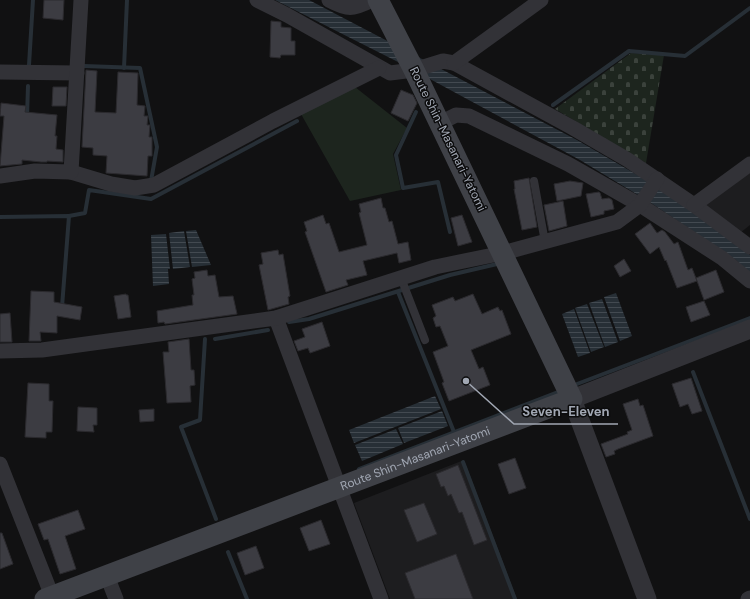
<svg xmlns="http://www.w3.org/2000/svg" width="750" height="599" viewBox="0 0 750 599" font-family="'DM Sans',sans-serif">
	<style>
		.built { fill: #1d1d1f }
		.grass { fill: #1d251e }
		.cemetery { fill: url(#cemetery-stones) }
		.water { fill: url(#water-rules) }
		.lines { fill: none; stroke-linecap: round; stroke-linejoin: round }
		.stream { stroke: #272f36; stroke-width: 4 }
		.building { fill: #3c3c42; stroke: #2b2a2e }
		.service { stroke: #323237; stroke-width: 8 }
		.minor { stroke: #323237; stroke-width: 15 }
		.tertiary { stroke: #323237; stroke-width: 19 }
		.secondary { stroke: #3f4147; stroke-width: 21 }
		.labels { text-anchor: middle; stroke-width: 3; stroke-linejoin: round; paint-order: stroke }
		.street-label { font-size: 12px; fill: #a1a7b3; stroke: #0c0c0d }
		.leader { fill: none; stroke: #a1a7b3; stroke-width: 1.5 }
		.callout-dot { fill: #a1a7b3; stroke: #0c0c0d; stroke-width: 1.5 }
		.callout-label { font-size: 13px; text-anchor: middle; font-weight: bold; fill: #a1a7b3; stroke: #0c0c0d; stroke-width: 3; stroke-linejoin: round; paint-order: stroke }
	</style>
	<defs>
		<pattern id="cemetery-stones" width="16" height="16" patternUnits="userSpaceOnUse"><rect width="16" height="16" fill="#1d251e"/><path d="M2 7V4a2 2 0 0 1 4 0v3zM10 15v-3a2 2 0 0 1 4 0v3z" fill="#3b423c"/></pattern>
		<pattern id="water-rules" width="6" height="5" patternUnits="userSpaceOnUse"><rect width="6" height="5" fill="#272f36"/><path d="M0 2.5h6" fill="none" stroke="#434a51"/></pattern>
	</defs>
	<rect width="100%" height="100%" fill="#111112"/>
	<g class="built">
		<path d="M750 172V225L740 233 702 206Z"/>
		<path d="M464 460 517 599H390L354 503Z"/>
	</g>
	<path class="grass" d="M355 87 407 128 393 154 401 190 350 201 301 114Z"/>
	<path class="cemetery" d="M631 53 664 55 646 163 555 109Z"/>
	<g class="water">
		<path d="M275 0H309L577 140 646 180 733 240 750 255V273L736 260 648 201 580 160 404 65Z"/>
		<path d="M196 230 211 265 192 267 186 231Z"/>
		<path d="M184 231 190 267 173 269 169 233Z"/>
		<path d="M166 234 170 269H168L169 284 153 286 151 235Z"/>
		<path d="M616 293 632 336 620 341 604 297Z"/>
		<path d="M602 299 618 342 605 347 589 303Z"/>
		<path d="M587 304 604 347 591 352 575 308Z"/>
		<path d="M574 309 590 353 578 357 562 314Z"/>
		<path d="M435 396 441 409 354 443 349 430Z"/>
		<path d="M442 411 448 426 404 443 398 428Z"/>
		<path d="M396 429 403 444 362 461 355 445Z"/>
	</g>
	<g class="lines">
		<g class="stream">
			<path d="M29 65 33 0"/>
			<path d="M84 66 140 68 157 147 151 181"/>
			<path d="M124 68 127 0"/>
			<path d="M553 105 629 51 685 56 750 8"/>
			<path d="M416 112 396 155 403 188 438 182 450 232"/>
			<path d="M27 117 28 86"/>
			<path d="M69 216 85 213 89 190 151 199 297 121"/>
			<path d="M0 217 69 216 62 307"/>
			<path d="M398 292 454 432"/>
			<path d="M289 322 309 319 450 275 497 264"/>
			<path d="M205 339 200 420 181 427 216 519"/>
			<path d="M215 339 268 330"/>
			<path d="M693 372 750 519"/>
			<path d="M577 384 750 318"/>
			<path d="M463 462 515 599"/>
			<path d="M359 469 558 392"/>
			<path d="M228 552 247 599"/>
		</g>
	</g>
	<g class="building">
		<path d="M44 0H64L63 20 43 18Z"/>
		<path d="M271 21 281 22V27L291 28V41H295V55H281L280 58 270 57Z"/>
		<path d="M86 70 97 71 95 112 116 113 118 72 138 73 137 105 145 106 144 116H148L147 125H150L149 137H152V156H148L147 176 106 173 107 156 93 155V148L82 147Z"/>
		<path d="M53 87H67L66 106H52Z"/>
		<path d="M401 90 413 95 417 103 408 121 391 113Z"/>
		<path d="M1 103 26 106 25 112 57 115 55 136H57L56 149 63 150V162L47 161V162H41L22 160V164L0 166 4 116H0Z"/>
		<path d="M529 178 537 227 522 230 514 189H515L514 181Z"/>
		<path d="M570 181 583 183 581 196 557 201 554 184Z"/>
		<path d="M599 192 600 193 602 199 609 198 612 200 614 209 604 211V214L591 217 586 194Z"/>
		<path d="M381 198 383 208H385L389 222 392 221 398 244 408 242 411 260 399 263 397 253 363 261 367 275 346 280 348 285 326 292 305 232 307 231 304 222 323 215 326 224 329 223 339 252 367 245 359 213 361 212 359 204Z"/>
		<path d="M563 201 567 226 549 231 544 205Z"/>
		<path d="M462 215 472 242 458 246 451 218Z"/>
		<path d="M650 223 657 233 662 230 665 232 674 244 678 242 688 270 692 268 697 281 677 288 666 260 665 261 659 247 650 254 635 234Z"/>
		<path d="M278 250 279 255 283 254 290 296 288 297 289 304 268 310 259 265 263 264 261 253Z"/>
		<path d="M624 259 631 271 620 277 614 266Z"/>
		<path d="M207 270 208 276 215 275 219 297 233 296 237 314 165 324 164 322 158 323 157 311 193 305 192 295H194L192 279 195 278 194 272Z"/>
		<path d="M716 270 724 292 704 300 696 278Z"/>
		<path d="M31 291 54 292V302L82 307 80 320 57 316V333L40 332 41 341H29Z"/>
		<path d="M126 294V295H128L131 317 118 319 114 296Z"/>
		<path d="M473 294 482 314 498 307 500 311 502 310 511 334 471 350 479 369 483 367 490 385 449 401 442 383 444 382 433 352 448 346 440 326 436 327 433 318 436 316 432 305 453 297 455 301Z"/>
		<path d="M704 301 710 315 691 322 686 307Z"/>
		<path d="M10 313 12 342H0V314Z"/>
		<path d="M322 322 330 346 310 353 308 348 298 351 294 341 305 337 302 329Z"/>
		<path d="M189 339 191 370H194L195 385 190 386 191 402 167 403 163 352H169L168 342Z"/>
		<path d="M691 378 702 411 692 414 688 404 680 407 672 384Z"/>
		<path d="M28 383 49 384V401H53L52 432H46V438L25 437Z"/>
		<path d="M638 399 640 406 643 405 653 436 618 449 614 451 615 454 606 457 601 444 628 434 627 432 632 430 623 404Z"/>
		<path d="M78 407 97 408V425H93L94 432 77 431Z"/>
		<path d="M154 409V421L140 422 139 410Z"/>
		<path d="M515 458 526 488 509 494 498 464Z"/>
		<path d="M458 465 487 540 474 545 462 512 459 513 451 494 448 496 444 486 441 487 436 474Z"/>
		<path d="M424 503 437 534 417 542 404 510Z"/>
		<path d="M78 510 85 529 65 536 76 569 60 574 48 539 44 540 38 524Z"/>
		<path d="M321 520 330 544 309 551 300 528Z"/>
		<path d="M0 533H2L13 564 0 569Z"/>
		<path d="M256 546 264 568 245 575 237 553Z"/>
		<path d="M456 554 473 599H415L405 573Z"/>
	</g>
	<g class="lines">
		<g class="service">
			<path d="M534 181 545 242"/>
			<path d="M401 278 425 340"/>
		</g>
		<g class="minor">
			<path d="M257 0 287 15 390 73 414 70 443 61 454 63 573 128 628 160 694 205 750 247"/>
			<path d="M329 0C348 10 352 10 372 0"/>
			<path d="M454 63 541 0"/>
			<path d="M0 72 77 73"/>
			<path d="M440 123 456 115 469 116 568 164 640 205 722 258 750 281"/>
			<path d="M71 172 111 184 135 188 154 185 273 121 379 68"/>
			<path d="M0 176 35 171 71 172 81 0"/>
			<path d="M694 205 750 164"/>
			<path d="M276 318 381 599"/>
			<path d="M0 351 42 350 276 318 435 267 503 253 617 222 640 205 657 179"/>
			<path d="M0 464 52 596"/>
			<path d="M107 576 116 599"/>
			<path d="M748 599 750 598"/>
		</g>
		<path class="tertiary" d="M647 599 572 399 750 329"/>
		<path class="secondary" id="s1" d="M45 599 572 399 414 70 378 0"/>
	</g>
	<g class="labels">
		<g class="street-label">
			<text transform="translate(448 139) rotate(64)" y="4">Route Shin-Masanari-Yatomi</text>
			<text dy="4" stroke="none"><textPath href="#s1" startOffset="396">Route Shin-Masanari-Yatomi</textPath></text>
		</g>
	</g>
	<path class="leader" d="M466 381L514 424H618"/>
	<circle class="callout-dot" cx="466" cy="381" r="4"/>
	<g class="callout-label">
		<text x="566" y="416">Seven-Eleven</text>
	</g>
</svg>
